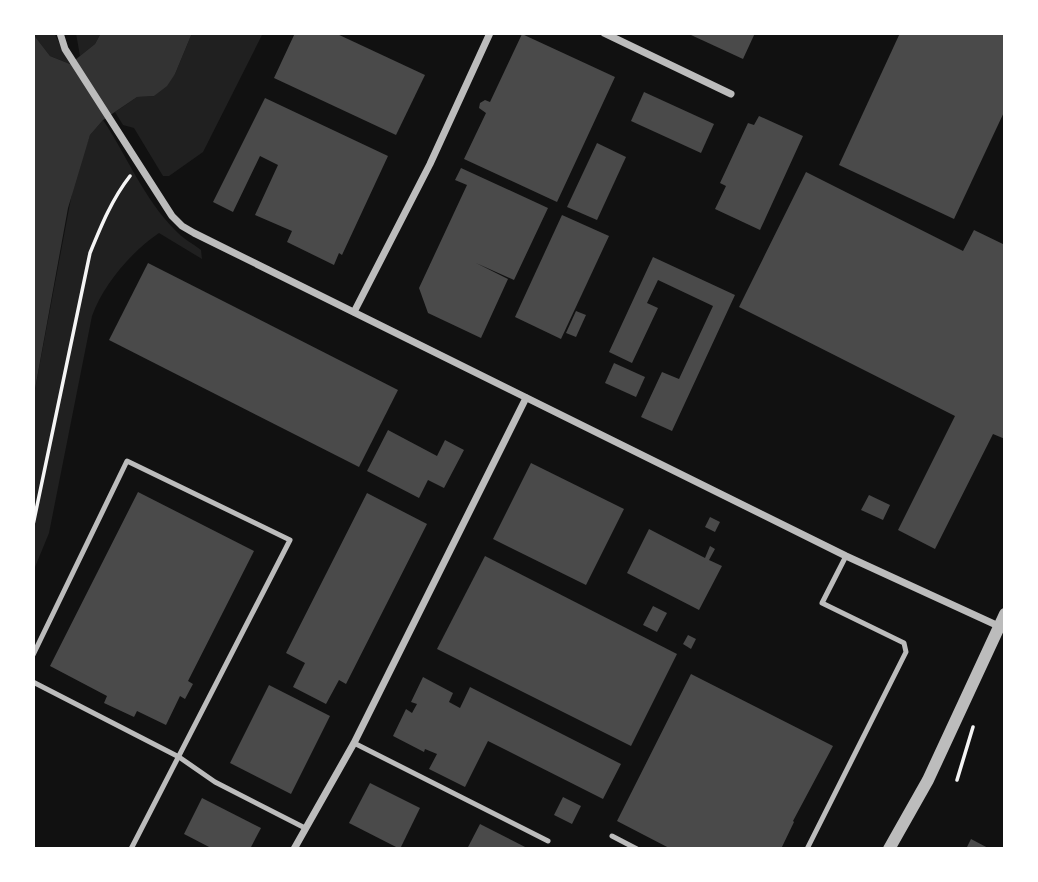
<svg xmlns="http://www.w3.org/2000/svg" width="1038" height="882" viewBox="0 0 1038 882" font-family="'Public Sans',sans-serif">
	<style>
		.green { fill: #202020 }
		.water { fill: #333 }
		.building { fill: #4a4a4a }
		.lines { fill: none; stroke-linecap: round; stroke-linejoin: round }
		.path { stroke: #f5f5f5; stroke-width: 3.5 }
		.service { stroke: #bcbcbc; stroke-width: 5 }
		.minor { stroke: #bcbcbc; stroke-width: 7 }
		.tertiary { stroke: #bcbcbc; stroke-width: 12 }
	</style>
	<rect width="100%" height="100%" fill="#111"/>
	<g class="green">
		<path d="M54 33 70 64 50 56 33 34Z"/>
		<path d="M76 33H101L95 44 80 56Z"/>
		<path d="M192 33H263L203 152 169 176H163L134 128 123 125 115 112 137 97 154 96 175 74Z"/>
		<path d="M103 120C127 156 144 199 175 230 182 238 192 243 201 250L202 259 159 233C131 252 103 285 92 316L49 533 33 572V400L75 177 90 135Z"/>
	</g>
	<path class="water" d="M101 33H192L175 74 167 86 154 96 137 97 103 120 90 135 68 208 33 400V34L50 56 70 64 95 44Z"/>
	<g class="building">
		<path d="M295 33H335L425 75 396 135 274 78Z"/>
		<path d="M692 33H755L743 59 691 35Z"/>
		<path d="M900 33H1005V110L954 219 839 165Z"/>
		<path d="M522 34 615 77 557 202 464 159 486 113 479 108 480 103 485 100 490 102Z"/>
		<path d="M644 92 714 124 701 153 631 121Z"/>
		<path d="M265 98 388 156 342 255 339 253 334 265 287 242 292 231 255 215 278 165 260 156 233 212 213 202Z"/>
		<path d="M759 116 803 136 760 230 715 209 726 186 720 183 748 123 754 125Z"/>
		<path d="M597 143 626 157 597 220 567 207Z"/>
		<path d="M461 168 548 208 514 280 476 263 508 279 481 338 428 313 419 288 467 185 455 180Z"/>
		<path d="M806 172 963 251 974 230 1005 245V439L993 434 935 549 898 530 955 416 739 307Z"/>
		<path d="M562 215 609 236 561 339 515 317Z"/>
		<path d="M653 257 735 295 672 431 641 417 662 372 679 379 713 306 658 280 647 303 658 308 632 363 609 352Z"/>
		<path d="M148 263 398 390 359 467 109 340Z"/>
		<path d="M576 311 586 315 576 337 566 333Z"/>
		<path d="M614 363 645 377 636 397 605 383Z"/>
		<path d="M388 430 437 456 445 440 464 450 444 488 428 480 419 498 367 471Z"/>
		<path d="M531 463 624 509 586 585 493 539Z"/>
		<path d="M138 492 254 551 188 681 193 684 185 699 180 696 166 725 137 711 134 717 104 703 107 696 50 666Z"/>
		<path d="M367 493 427 524 346 684 339 680 326 704 293 687 305 663 286 653Z"/>
		<path d="M869 495 890 505 883 520 861 510Z"/>
		<path d="M710 517 720 522 715 532 705 527Z"/>
		<path d="M649 529 705 558 710 546 715 549 709 560 722 566 699 610 627 573Z"/>
		<path d="M485 556 677 654 631 746 437 649Z"/>
		<path d="M653 606 667 613 657 632 643 625Z"/>
		<path d="M688 635 696 639 691 649 683 644Z"/>
		<path d="M691 674 833 746 793 821 794 822 781 849H671L617 821Z"/>
		<path d="M423 677 453 693 449 702 460 708 470 687 621 764 603 799 488 741 465 787 429 769 437 754 425 749 424 752 393 736 406 709 412 713 417 704 411 702Z"/>
		<path d="M269 685 330 716 291 794 230 763Z"/>
		<path d="M370 783 420 808 400 849 349 823Z"/>
		<path d="M563 797 581 806 572 824 554 815Z"/>
		<path d="M202 798 261 828 250 849H213L184 834Z"/>
		<path d="M480 824 529 849H467Z"/>
		<path d="M971 839 990 849H966Z"/>
	</g>
	<g class="lines">
		<g class="path">
			<path d="M33 525 90 253C101 226 112 199 130 176"/>
			<path d="M957 780 973 727"/>
		</g>
		<g class="service">
			<path d="M33 655 127 461 290 540 131 849"/>
			<path d="M33 682 179 757 215 782 305 828"/>
			<path d="M354 743 548 841"/>
			<path d="M612 836 637 849"/>
			<path d="M807 849 906 652 904 643 822 603 846 556"/>
		</g>
		<g class="minor">
			<path d="M60 33 65 49 172 216 182 226 194 233 846 556 1005 629"/>
			<path d="M604 33 731 94"/>
			<path d="M354 312 430 164 490 33"/>
			<path d="M294 849 354 743 526 398"/>
		</g>
		<path class="tertiary" d="M889 849 928 780 1005 614"/>
	</g>
	<rect width="1038" height="882" fill="none" stroke="#ffffff" stroke-width="70"/>
</svg>
